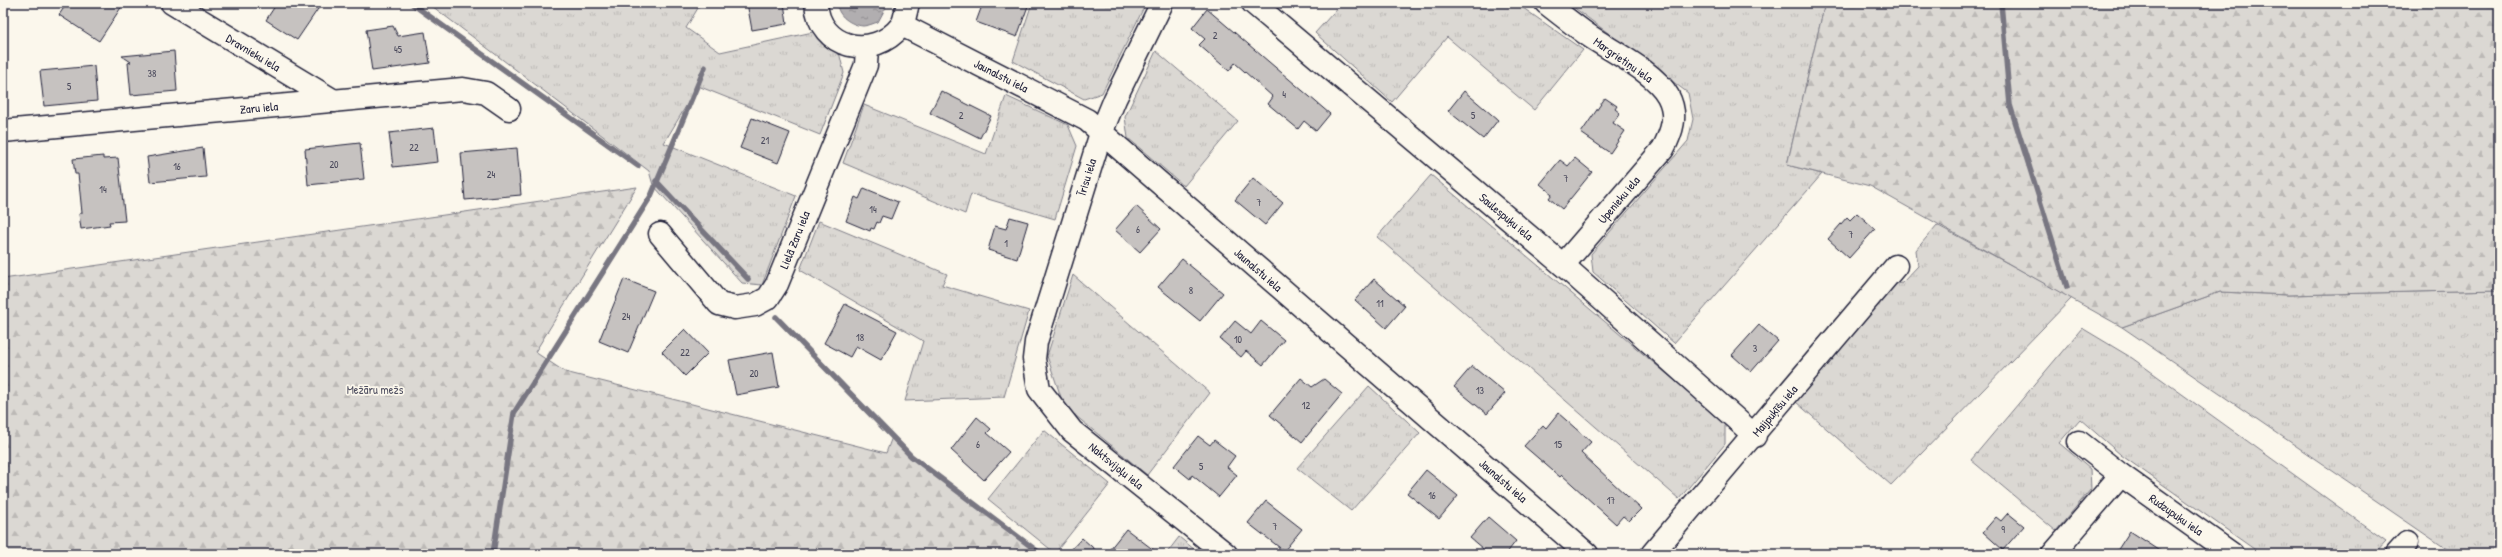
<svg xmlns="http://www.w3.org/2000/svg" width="2502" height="557" viewBox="0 0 2502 557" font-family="'Patrick Hand',sans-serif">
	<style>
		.grass { fill: url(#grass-tufts); stroke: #7e7d87 }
		.forest { fill: url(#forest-firs); stroke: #7e7d87 }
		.water { fill: url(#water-ripples); stroke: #787681 }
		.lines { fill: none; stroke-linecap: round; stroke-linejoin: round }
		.stream { stroke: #787681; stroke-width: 5.5 }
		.building { fill: #c6c2c0; stroke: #22223b }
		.minor-casing { stroke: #22223b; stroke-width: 25 }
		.minor { stroke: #fbf7ec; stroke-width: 22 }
		.labels { text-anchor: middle; stroke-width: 3.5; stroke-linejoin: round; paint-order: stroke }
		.number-label { font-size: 10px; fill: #4b4a5c }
		.street-label { font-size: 12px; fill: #22223b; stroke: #fbf7ec }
		.park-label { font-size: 12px; fill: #505061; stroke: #fbf7ec }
	</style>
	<defs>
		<pattern id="grass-tufts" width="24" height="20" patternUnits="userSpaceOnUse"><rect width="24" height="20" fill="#dbd8d3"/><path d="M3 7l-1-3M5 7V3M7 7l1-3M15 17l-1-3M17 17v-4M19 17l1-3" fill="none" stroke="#bcb9b6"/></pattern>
		<pattern id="forest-firs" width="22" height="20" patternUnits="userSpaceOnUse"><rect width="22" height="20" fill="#dbd8d3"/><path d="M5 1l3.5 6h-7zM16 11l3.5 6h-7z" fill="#bcb9b6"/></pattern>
		<pattern id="water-ripples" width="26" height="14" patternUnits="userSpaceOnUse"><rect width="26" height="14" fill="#b1aeb0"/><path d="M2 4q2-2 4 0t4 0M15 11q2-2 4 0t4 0" fill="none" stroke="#908d90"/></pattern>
	</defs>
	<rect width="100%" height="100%" fill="#fbf7ec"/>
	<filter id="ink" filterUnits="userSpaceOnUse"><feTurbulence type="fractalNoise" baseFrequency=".025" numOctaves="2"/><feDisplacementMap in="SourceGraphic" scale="8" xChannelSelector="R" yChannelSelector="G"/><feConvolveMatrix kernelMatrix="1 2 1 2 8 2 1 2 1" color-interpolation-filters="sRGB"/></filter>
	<g filter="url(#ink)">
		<g class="grass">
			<path d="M428 3H701L686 28 720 52 813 32 839 52 844 73 820 135 698 86 664 143 796 196 762 285 742 283 653 185 649 171Z"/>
			<path d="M1032 3H1146L1102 93 1084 99 1013 61Z"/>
			<path d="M1342 3H1516L1583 50 1534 110 1447 37 1392 102 1315 33Z"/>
			<path d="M1568 3H1825L1787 165 1822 174 1674 343 1593 272 1591 254 1688 141 1693 119 1688 93Z"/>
			<path d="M1156 51 1238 121 1184 186 1128 138 1125 117Z"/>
			<path d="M1006 96 1068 125 1077 146 1055 219 971 194 965 214 843 163 864 105 986 154Z"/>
			<path d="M1431 175 1725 423V444L1679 499 1377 237Z"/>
			<path d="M819 221 947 274 942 285 1029 311 1004 397 905 401 923 341 800 270Z"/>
			<path d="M1937 225 2072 298 1891 485 1796 402 1892 284 1902 283 1918 266 1916 250Z"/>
			<path d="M1073 275 1210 393 1147 475 1064 406 1047 356Z"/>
			<path d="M2499 290V554H2454L2122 327 2220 292 2288 295Z"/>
			<path d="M2082 328 2132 358 2386 541 2374 554H2261L2121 455 2080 419 2059 443 2090 469 2091 489 2056 531 1971 460Z"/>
			<path d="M1369 386 1420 433 1351 511 1297 468Z"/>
			<path d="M1044 430 1110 484 1055 553 988 499Z"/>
			<path d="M1179 537 1200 554H1166Z"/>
		</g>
		<g class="forest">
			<path d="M1825 3H2499V290L2288 295 2220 292 2122 327 1870 186 1787 165Z"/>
			<path d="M637 187 535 352 565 372 886 453 892 437 911 456 1041 554H3V279Z"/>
		</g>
		<path class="water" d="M837 3H885V9L878 22C874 23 868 26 863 26 851 25 837 16 837 3Z"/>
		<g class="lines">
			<g class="stream">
				<path d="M411 3 638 166"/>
				<path d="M2001 3 2010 105 2067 287"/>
				<path d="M656 181 748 279"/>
				<path d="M776 317 911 456 1041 554"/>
				<path d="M493 554 514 413 651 196 705 67"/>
			</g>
		</g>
		<g class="building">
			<path d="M67 3H124L99 41 59 15Z"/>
			<path d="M277 3H322L297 40 266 20Z"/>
			<path d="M747 3H784L787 24 752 30Z"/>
			<path d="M983 3H1029L1017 37 976 22Z"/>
			<path d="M1207 9 1330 114 1316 131 1304 121 1298 129 1268 104 1273 97 1235 63 1229 71 1199 45 1205 39 1192 28Z"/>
			<path d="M393 26 398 36 425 32 430 63 372 71 366 30Z"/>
			<path d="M174 51 177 91 131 95 128 63 131 62 122 56Z"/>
			<path d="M94 66 97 101 44 106 40 71Z"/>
			<path d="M941 91 991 116 980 138 930 113Z"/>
			<path d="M1464 91 1498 120 1483 139 1448 111Z"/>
			<path d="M1605 98 1617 106 1615 109 1620 113 1613 123 1625 131 1610 153 1581 133Z"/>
			<path d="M752 118 790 133 778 163 740 148Z"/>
			<path d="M434 128 438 162 393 167 389 133Z"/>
			<path d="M360 143 364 179 308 185 305 149Z"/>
			<path d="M203 148 206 177 150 182 147 157Z"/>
			<path d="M517 148 521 195 465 200 461 153Z"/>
			<path d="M103 156V159L118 158 125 221 109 222 110 225 81 229 79 214 82 213 79 183 78 174H75L73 159Z"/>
			<path d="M1575 158 1592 172 1562 209 1549 198 1552 194 1540 184 1560 160 1568 166Z"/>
			<path d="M1253 178 1283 203 1265 225 1235 200Z"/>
			<path d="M864 188 898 202 891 219 882 216 879 223 877 222 874 229 871 228 870 231 846 221 855 197 859 199Z"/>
			<path d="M1136 206 1161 229 1140 252 1115 230Z"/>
			<path d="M1857 213 1875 229 1849 258 1828 239 1847 217 1850 220Z"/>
			<path d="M1010 217 1028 222 1017 259 988 250 995 226 1006 229Z"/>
			<path d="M1182 259 1223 293 1200 321 1158 287Z"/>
			<path d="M624 279 654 291 628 353 599 341Z"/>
			<path d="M1374 279 1405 306 1386 328 1355 300Z"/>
			<path d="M845 304 897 331 881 360 856 346 850 357 824 343Z"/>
			<path d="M1235 321 1251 334 1261 321 1284 340 1263 365 1246 351 1241 357 1220 339Z"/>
			<path d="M1759 325 1778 341 1751 372 1732 355Z"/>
			<path d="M685 329 708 353 685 376 662 352Z"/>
			<path d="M773 352 779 387 736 395 729 360Z"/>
			<path d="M1472 366 1505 393 1487 414 1454 387Z"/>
			<path d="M1301 378 1312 387 1324 379 1342 394 1302 442 1270 415Z"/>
			<path d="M1558 413 1591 442 1581 453 1641 509 1629 521 1623 516 1616 524 1562 475 1560 477 1524 446 1543 425 1546 428Z"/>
			<path d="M977 417 991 429 987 433 1009 452 984 480 951 450Z"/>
			<path d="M1198 436 1210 445 1214 440 1235 456 1227 467 1237 475 1219 497 1192 475 1190 479 1174 466Z"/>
			<path d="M1426 470 1458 496 1439 519 1407 493Z"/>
			<path d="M1266 501 1302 529 1284 551 1248 523Z"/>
			<path d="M2008 513 2024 526 2003 550 1983 532 1996 517 2001 521Z"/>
			<path d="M1488 517 1516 541 1506 554H1489L1470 538Z"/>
			<path d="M1126 529 1159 554H1106Z"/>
			<path d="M2130 531 2165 554H2115Z"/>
			<path d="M1082 538 1100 554H1067Z"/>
		</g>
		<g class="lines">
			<defs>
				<g id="minor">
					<path d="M172 3 334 101"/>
					<path d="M816 3C819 49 873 61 901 26 905 21 906 10 908 3"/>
					<path d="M1162 3 1115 99 1101 133 1036 342 1034 359 1039 389 1072 431 1226 554"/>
					<path d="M1253 3 1563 265 1755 436"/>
					<path d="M1546 3C1560 14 1574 25 1588 35 1611 51 1655 72 1668 96 1678 115 1672 132 1663 149L1563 265"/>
					<path d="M902 25 1087 120 1587 554"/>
					<path d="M3 131 463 89 486 93 509 109"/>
					<path d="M660 234 719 304 735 308 755 305 768 298 777 284 866 65 867 47"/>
					<path d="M2079 442 2121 475"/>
					<path d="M1652 554 1896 266"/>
					<path d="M2053 554 2121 475 2232 554"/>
					<path d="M2397 554 2407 543"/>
				</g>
			</defs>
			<use href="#minor" class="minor-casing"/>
			<use href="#minor" class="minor"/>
		</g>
	</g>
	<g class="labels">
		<g class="number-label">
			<text x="1215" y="39">2</text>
			<text x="398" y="53">45</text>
			<text x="152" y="77">38</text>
			<text x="69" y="90">5</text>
			<text x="1284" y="98">4</text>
			<text x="961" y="119">2</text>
			<text x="1473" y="119">5</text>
			<text x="765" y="144">21</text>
			<text x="414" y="151">22</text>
			<text x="334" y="168">20</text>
			<text x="177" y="170">16</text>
			<text x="491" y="178">24</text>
			<text x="1566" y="182">7</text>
			<text x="103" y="193">14</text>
			<text x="1259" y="206">7</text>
			<text x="873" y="213">14</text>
			<text x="1138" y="233">6</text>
			<text x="1851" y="238">7</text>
			<text x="1006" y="247">1</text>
			<text x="1191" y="294">8</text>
			<text x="1380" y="307">11</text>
			<text x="626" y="320">24</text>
			<text x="860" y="341">18</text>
			<text x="1238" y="343">10</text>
			<text x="1755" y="352">3</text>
			<text x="685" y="356">22</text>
			<text x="754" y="377">20</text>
			<text x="1480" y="394">13</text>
			<text x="1306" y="409">12</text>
			<text x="978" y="448">6</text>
			<text x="1558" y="448">15</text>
			<text x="1201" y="470">5</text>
			<text x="1432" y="499">16</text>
			<text x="1611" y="504">17</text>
			<text x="1275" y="530">7</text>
			<text x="2003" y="533">9</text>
		</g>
		<g class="street-label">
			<text transform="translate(253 53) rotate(31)" y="4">Dravnieku iela</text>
			<text transform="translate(1623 60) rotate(35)" y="4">Margrietiņu iela</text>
			<text transform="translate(1001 76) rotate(27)" y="4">Jaunalstu iela</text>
			<text transform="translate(259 108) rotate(-5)" y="4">Zaru iela</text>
			<text transform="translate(1087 177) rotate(-73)" y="4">Īrisu iela</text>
			<text transform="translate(1619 200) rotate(-50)" y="4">Upenieku iela</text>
			<text transform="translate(1506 217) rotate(40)" y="4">Saulespuķu iela</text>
			<text transform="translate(795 240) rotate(-68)" y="4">Lielā Zaru iela</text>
			<text transform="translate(1258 270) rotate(41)" y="4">Jaunalstu iela</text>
			<text transform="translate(1775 411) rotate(-50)" y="4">Maijpuķīšu iela</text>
			<text transform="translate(1116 466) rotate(39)" y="4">Naktsvijoļu iela</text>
			<text transform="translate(1503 481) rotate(41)" y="4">Jaunalstu iela</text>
			<text transform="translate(2176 515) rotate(35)" y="4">Rudzupuķu iela</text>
		</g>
		<g class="park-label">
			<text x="375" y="394">Mežāru mežs</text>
		</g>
	</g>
	<rect width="2502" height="557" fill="none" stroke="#fbf7ec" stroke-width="16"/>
	<rect x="8" y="8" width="2486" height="541" fill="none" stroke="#22223b" stroke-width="1.5" filter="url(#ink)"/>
</svg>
